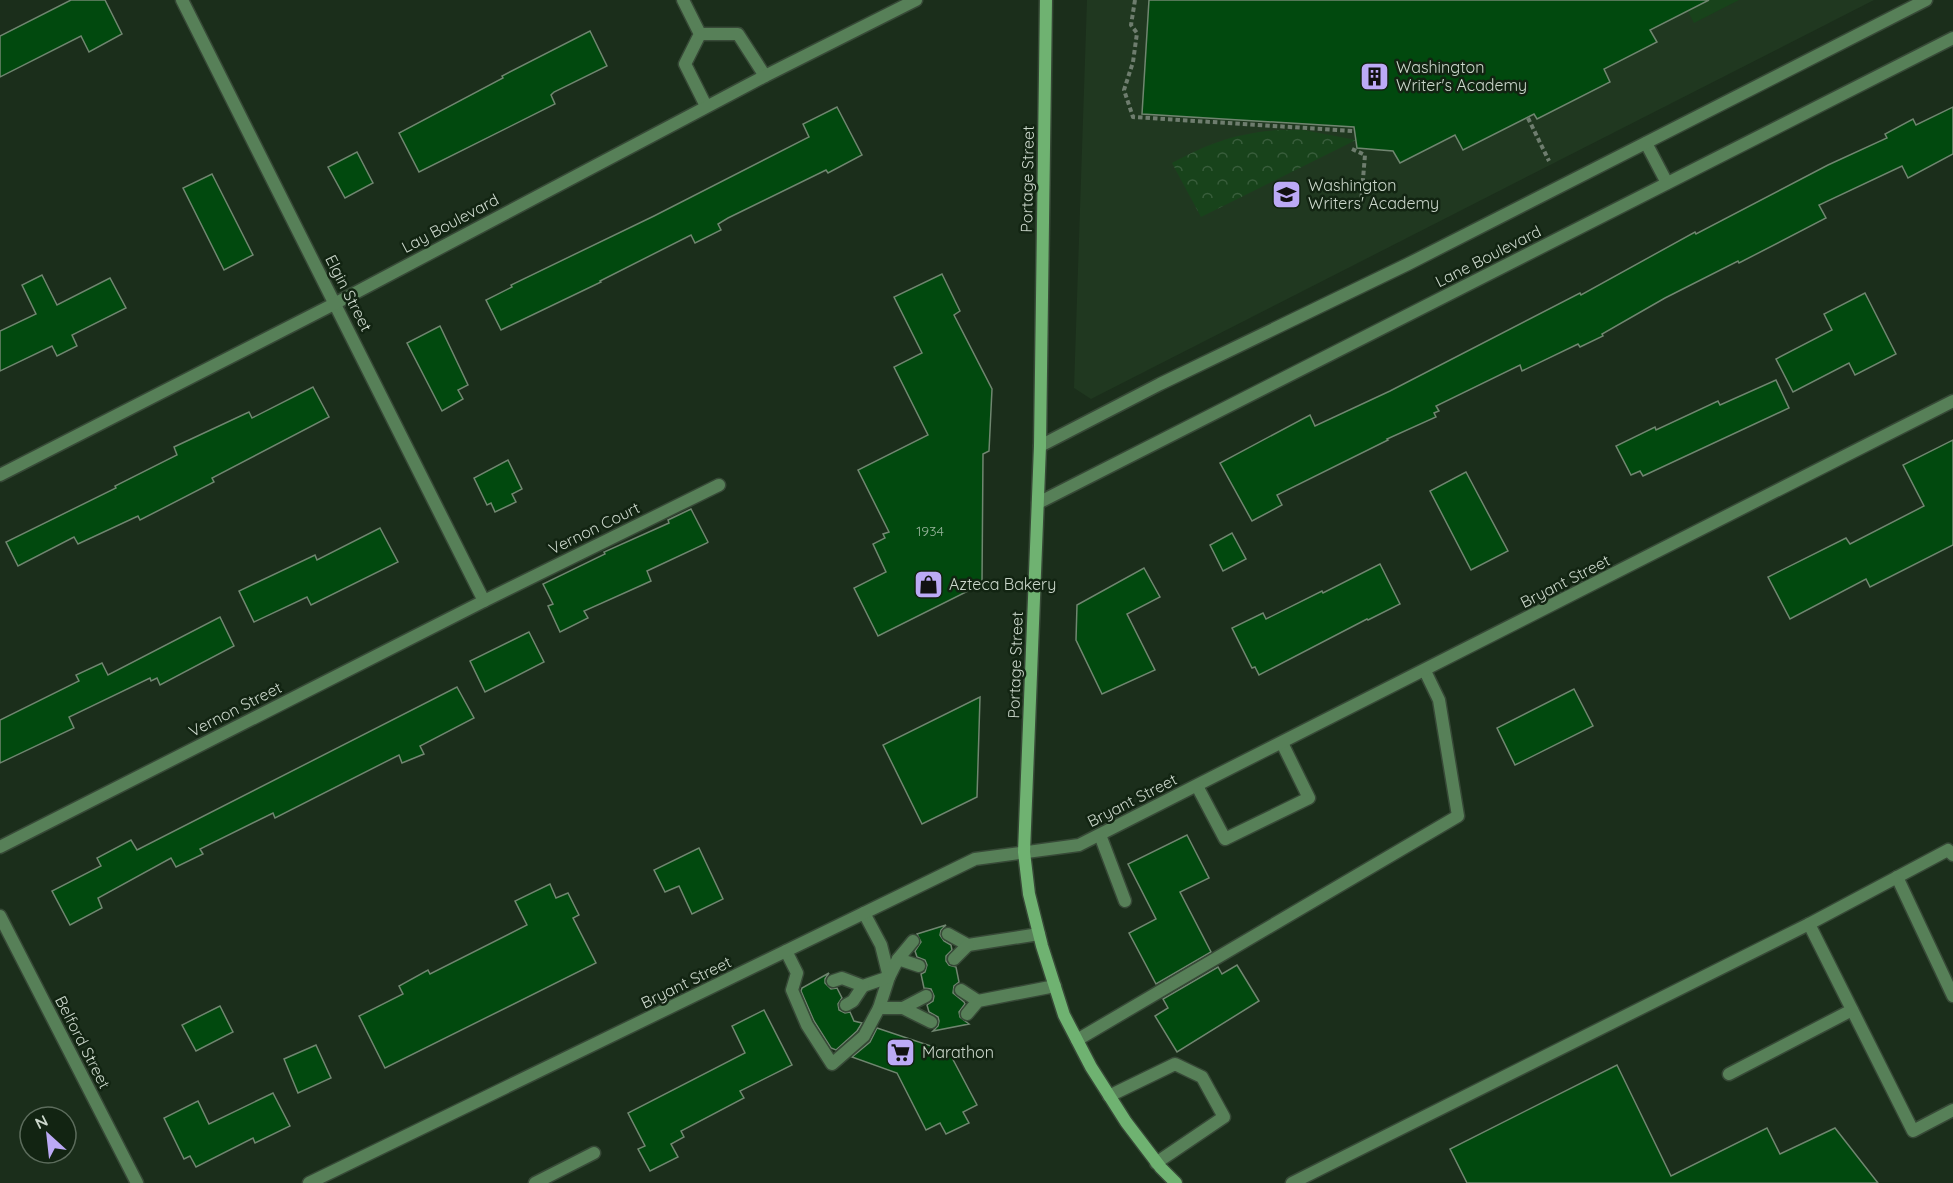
<svg xmlns="http://www.w3.org/2000/svg" width="1953" height="1183" viewBox="0 0 1953 1183" font-family="Quicksand,sans-serif">
	<style>
		.built { fill: #203820 }
		.forest { fill: url(#forest-crowns) }
		.pitch { fill: #18431b }
		.building { fill: #01490e; stroke: #708670; stroke-width: 1.5 }
		.lines { fill: none; stroke-linecap: round; stroke-linejoin: round }
		.lane-casing { stroke: #374937; stroke-width: 15 }
		.street-casing { stroke: #374937; stroke-width: 15 }
		.secondary-casing { stroke: #374937; stroke-width: 15 }
		.path { stroke: #6e7d6e; stroke-width: 4; stroke-dasharray: 4.5 3; stroke-linecap: butt }
		.lane { stroke: #578058; stroke-width: 12 }
		.street { stroke: #578058; stroke-width: 12 }
		.secondary { stroke: #6fb271; stroke-width: 12 }
		.labels { text-anchor: middle; stroke-width: 5; stroke-linejoin: round; paint-order: stroke }
		.number-label { font-size: 14px; fill: #98b49c }
		.poi-label { font-size: 16px; fill: #cbd7cb; stroke: #122412; text-anchor: start }
		.street-label { font-size: 16px; fill: #cbd7cb; stroke: #122412 }
	</style>
	<defs>
		<pattern id="forest-crowns" width="20" height="18" patternUnits="userSpaceOnUse" patternTransform="scale(1.5)"><rect width="20" height="18" fill="#18431b"/><path d="M2 6a3 3 0 1 1 6 0M12 15a3 3 0 1 1 6 0" fill="none" stroke="#385d3b"/></pattern>
	</defs>
	<rect width="100%" height="100%" fill="#1b2e1b"/>
	<path class="built" d="M1087 0H1874L1091 399 1074 388Z"/>
	<path class="forest" d="M1277 130H1304L1356 140 1201 217 1172 163C1209 143 1234 134 1277 130Z"/>
	<path class="pitch" d="M1682 0H1739L1694 23Z"/>
	<g class="building">
		<path d="M71 0H105L122 34 89 52 81 36 0 77V36Z"/>
		<path d="M1149 0H1709L1650 30 1657 42 1604 69 1610 82 1537 119 1534 114 1463 150 1455 135 1400 163 1393 151 1357 148 1354 127 1142 114Z"/>
		<path d="M590 31 607 66 554 92 551 95 555 104 419 172 399 133 503 78 502 76Z"/>
		<path d="M837 107 862 155 828 173 826 170 728 218 718 224 721 230 695 243 691 235 600 281 601 282 501 330 486 300 512 287 511 285 654 216 809 137 803 124Z"/>
		<path d="M1953 107V154L1908 178 1902 166 1819 205 1826 218 1739 263 1738 261 1665 298 1602 334 1603 336 1580 347 1578 344 1522 371 1520 365 1436 406 1439 411 1434 413 1436 417 1387 439 1388 440 1277 495 1282 505 1252 521 1220 463 1310 415 1315 426 1390 391 1580 293 1581 295 1695 232 1696 234 1828 165 1887 138 1885 134 1913 119 1916 125Z"/>
		<path d="M357 152 373 183 345 198 328 167Z"/>
		<path d="M212 174 253 255 224 270 183 188Z"/>
		<path d="M942 274 960 311 954 315 992 389 989 451 983 454 982 584 878 636 854 588 886 572 873 544 885 538 883 534 889 532 858 470 928 435 894 367 922 353 894 297Z"/>
		<path d="M42 275 57 305 110 278 126 308 72 335 77 346 57 356 52 346 0 371V331L36 314 22 285Z"/>
		<path d="M1865 293 1896 354 1855 375 1849 363 1793 392 1776 359 1832 330 1824 314Z"/>
		<path d="M440 326 468 385 458 390 463 399 442 411 407 343Z"/>
		<path d="M1776 380 1789 408 1643 476 1640 471 1631 475 1616 446 1655 427 1656 430 1718 401 1720 405Z"/>
		<path d="M313 387 329 417 212 478 214 482 140 520 138 516 78 544 74 537 18 566 6 542 116 488 115 486 177 455 174 447 249 412 252 418Z"/>
		<path d="M1953 440V545L1870 587 1866 579 1790 619 1768 577 1846 538 1850 544 1924 506 1903 465Z"/>
		<path d="M508 460 522 489 512 494 516 502 495 512 491 503 487 505 474 478Z"/>
		<path d="M1466 472 1508 551 1471 570 1430 491Z"/>
		<path d="M691 509 708 542 707 543 647 571 651 581 584 611 588 618 560 632 548 606 553 604 543 584 605 554 604 552 669 523 668 520Z"/>
		<path d="M380 528 398 562 311 605 307 597 254 622 239 591 315 555 317 560Z"/>
		<path d="M1232 533 1246 559 1223 571 1210 545Z"/>
		<path d="M1380 564 1400 604 1368 620 1367 619 1259 675 1255 667 1252 668 1232 628 1263 613 1266 619 1322 591 1323 593Z"/>
		<path d="M1144 568 1160 597 1127 614 1155 670 1102 694 1076 640 1077 605Z"/>
		<path d="M220 617 234 646 160 685 157 678 151 681 150 678 69 717 74 728 0 763V720L79 681 76 675 102 663 108 675Z"/>
		<path d="M529 632 544 662 485 692 470 661Z"/>
		<path d="M457 687 474 718 420 746 424 754 402 763 399 755 275 818 273 813 200 849 203 854 176 867 171 858 98 898 102 908 70 925 52 891 101 866 97 858 131 840 137 850Z"/>
		<path d="M1574 689 1593 726 1515 765 1497 728Z"/>
		<path d="M980 697 977 797 922 824 883 745Z"/>
		<path d="M1187 835 1209 878 1180 892 1211 952 1156 984 1129 933 1156 919 1128 864Z"/>
		<path d="M699 848 723 899 692 914 679 886 665 892 654 870Z"/>
		<path d="M550 884 556 898 568 893 579 915 573 918 596 963 385 1068 359 1016 403 994 399 986 428 970 430 974 527 925 515 901Z"/>
		<path d="M946 925 941 930 940 935 944 941 951 945 952 950 946 956V961L949 965 956 967 959 982 954 986 953 993 964 1002 965 1004 959 1012 960 1017 969 1024 933 1031 938 1026 939 1021 938 1017 929 1012 927 1005 933 1001 934 996 931 989 924 988 921 974 925 972 927 965 925 960 917 957 915 951 921 942 917 934Z"/>
		<path d="M1237 965 1259 1001 1177 1052 1155 1016 1168 1008 1163 999 1218 967 1222 974Z"/>
		<path d="M829 973 825 979V983L831 989 837 988 842 998 838 1004 839 1010 845 1013 850 1012 854 1021 862 1023 857 1031 836 1050 831 1048 814 1021 801 991 802 988Z"/>
		<path d="M220 1006 233 1032 196 1051 182 1025Z"/>
		<path d="M764 1010 792 1065 740 1091 744 1098 681 1131 684 1137 671 1144 678 1157 650 1171 638 1149 645 1146 628 1113 745 1053 732 1026Z"/>
		<path d="M877 1028 949 1052 977 1105 963 1112 969 1123 946 1134 940 1123 926 1130 897 1073 852 1057 870 1042Z"/>
		<path d="M316 1045 331 1078 298 1093 284 1059Z"/>
		<path d="M1617 1065 1671 1176 1767 1128 1780 1154 1835 1128 1878 1183H1467L1450 1149Z"/>
		<path d="M273 1093 290 1126 255 1143 253 1138 196 1167 190 1156 184 1159 164 1118 198 1101 209 1124Z"/>
	</g>
	<g class="lines">
		<defs>
			<g id="lane">
				<path d="M683 0 700 34 685 64 706 106"/>
				<path d="M700 34H738L765 76"/>
				<path d="M1197 786 1225 839 1309 798 1282 743"/>
				<path d="M1100 835 1125 901"/>
				<path d="M1897 877 1953 996"/>
				<path d="M1809 924 1913 1131 1953 1110"/>
				<path d="M948 934 968 945 1039 934"/>
				<path d="M786 951 797 973 792 990 807 1025 832 1064 864 1036 879 1008 889 977 881 945 864 913"/>
				<path d="M898 959 919 966"/>
				<path d="M954 959 968 945"/>
				<path d="M833 981 842 978 863 986 889 977 898 959 913 941"/>
				<path d="M961 990 978 1001"/>
				<path d="M846 1005 853 1001 863 986"/>
				<path d="M879 1008H903L926 996"/>
				<path d="M903 1008 931 1022"/>
				<path d="M967 1014 978 1001 1055 986"/>
				<path d="M1077 1040 1458 816 1439 700 1425 671"/>
				<path d="M1729 1074 1852 1010"/>
				<path d="M1109 1096 1175 1064 1202 1077 1224 1117 1156 1163"/>
				<path d="M535 1183 594 1153"/>
				<path d="M1292 1183 1809 924 1948 850 1953 855"/>
			</g>
			<g id="street">
				<path d="M182 0 484 601"/>
				<path d="M1646 143 1667 183"/>
				<path d="M1040 446 1160 384 1408 264 1926 0"/>
				<path d="M0 475 336 303 765 76 916 0"/>
				<path d="M1038 503 1953 38"/>
				<path d="M0 847 484 601 719 485"/>
				<path d="M0 916 137 1183"/>
				<path d="M309 1183 975 859 1079 845 1953 401"/>
			</g>
			<path id="secondary" d="M1046 0 1040 446 1024 852 1029 894 1042 946 1064 1015 1091 1067 1126 1122 1161 1168 1176 1183"/>
		</defs>
		<use href="#lane" class="lane-casing"/>
		<use href="#street" class="street-casing"/>
		<use href="#secondary" class="secondary-casing"/>
		<g class="path">
			<path d="M1135 0 1131 25 1137 33 1133 62 1124 90 1133 117 1353 131"/>
			<path d="M1528 118 1549 161"/>
			<path d="M1352 149 1365 155 1361 203"/>
		</g>
		<use href="#lane" class="lane"/>
		<use href="#street" class="street"/>
		<use href="#secondary" class="secondary"/>
	</g>
	<defs>
		<symbol id="building-square" viewBox="-11 -11 22 22"><rect x="-9" y="-9" width="18" height="18" rx="4" fill="#bcaaf6" stroke="#122412"/><path d="M-4-6H4V6H1V3H-1V6H-4ZM-2.5-4.3h1.7v1.8h-1.7ZM.8-4.3h1.7v1.8H.8ZM-2.5-1h1.7V.8h-1.7ZM.8-1h1.7V.8H.8Z" fill="#111"/></symbol>
		<symbol id="school-square" viewBox="-11 -11 22 22"><rect x="-9" y="-9" width="18" height="18" rx="4" fill="#bcaaf6" stroke="#122412"/><path d="M0-5L7-2L0 1L-7-2ZM-4 1L0 2.5L4 1V4Q0 6-4 4Z" fill="#111"/></symbol>
		<symbol id="shop-square" viewBox="-11 -11 22 22"><rect x="-9" y="-9" width="18" height="18" rx="4" fill="#bcaaf6" stroke="#122412"/><path d="M-5-2.5h2.3a2.7 3.5 0 0 1 5.4 0H5L5.5 6h-11ZM-1.5-2.5h3a1.5 2.3 0 0 0-3 0Z" fill="#111"/></symbol>
		<symbol id="supermarket-square" viewBox="-11 -11 22 22"><rect x="-9" y="-9" width="18" height="18" rx="4" fill="#bcaaf6" stroke="#122412"/><path d="M-6-5.5h2.5l.6 2H6L4.5 2H-2.5L-4.4-4H-6ZM-1.5 3.2a1.3 1.3 0 1 0 .1 0ZM3 3.2a1.3 1.3 0 1 0 .1 0Z" fill="#111"/></symbol>
	</defs>
	<g fill-rule="evenodd">
		<use href="#building-square" x="1358" y="60" width="33" height="33"/>
		<use href="#school-square" x="1270" y="178" width="33" height="33"/>
		<use href="#shop-square" x="912" y="568" width="33" height="33"/>
		<use href="#supermarket-square" x="884" y="1036" width="33" height="33"/>
	</g>
	<g class="labels">
		<g class="number-label">
			<text x="930" y="536">1934</text>
		</g>
		<g class="poi-label">
			<text x="1396" y="73">Washington<tspan x="1396" dy="18">Writer's Academy</tspan></text>
			<text x="1308" y="191">Washington<tspan x="1308" dy="18">Writers' Academy</tspan></text>
			<text x="949" y="590">Azteca Bakery</text>
			<text x="922" y="1058">Marathon</text>
		</g>
		<g class="street-label">
			<text transform="translate(1027 179) rotate(-89)" y="6">Portage Street</text>
			<text transform="translate(450 223) rotate(-28)" y="6">Lay Boulevard</text>
			<text transform="translate(1488 256) rotate(-27)" y="6">Lane Boulevard</text>
			<text transform="translate(349 293) rotate(63)" y="6">Elgin Street</text>
			<text transform="translate(594 528) rotate(-26)" y="6">Vernon Court</text>
			<text transform="translate(1565 581) rotate(-27)" y="6">Bryant Street</text>
			<text transform="translate(1015 665) rotate(-88)" y="6">Portage Street</text>
			<text transform="translate(235 709) rotate(-27)" y="6">Vernon Street</text>
			<text transform="translate(1132 800) rotate(-27)" y="6">Bryant Street</text>
			<text transform="translate(686 982) rotate(-26)" y="6">Bryant Street</text>
			<text transform="translate(83 1042) rotate(63)" y="6">Belford Street</text>
		</g>
	</g>
	<g transform="translate(48 1135) rotate(333)"><circle r="28" fill="#122412" stroke="#5c6c5c" stroke-width="1.5"/>
	<path d="M0-4.5L10 22L0 15L-10 22Z" fill="#bcaaf6"/>
	<text y="-9" font-size="16" font-weight="bold" text-anchor="middle" fill="#cbd7cb">N</text>
	</g>
</svg>
